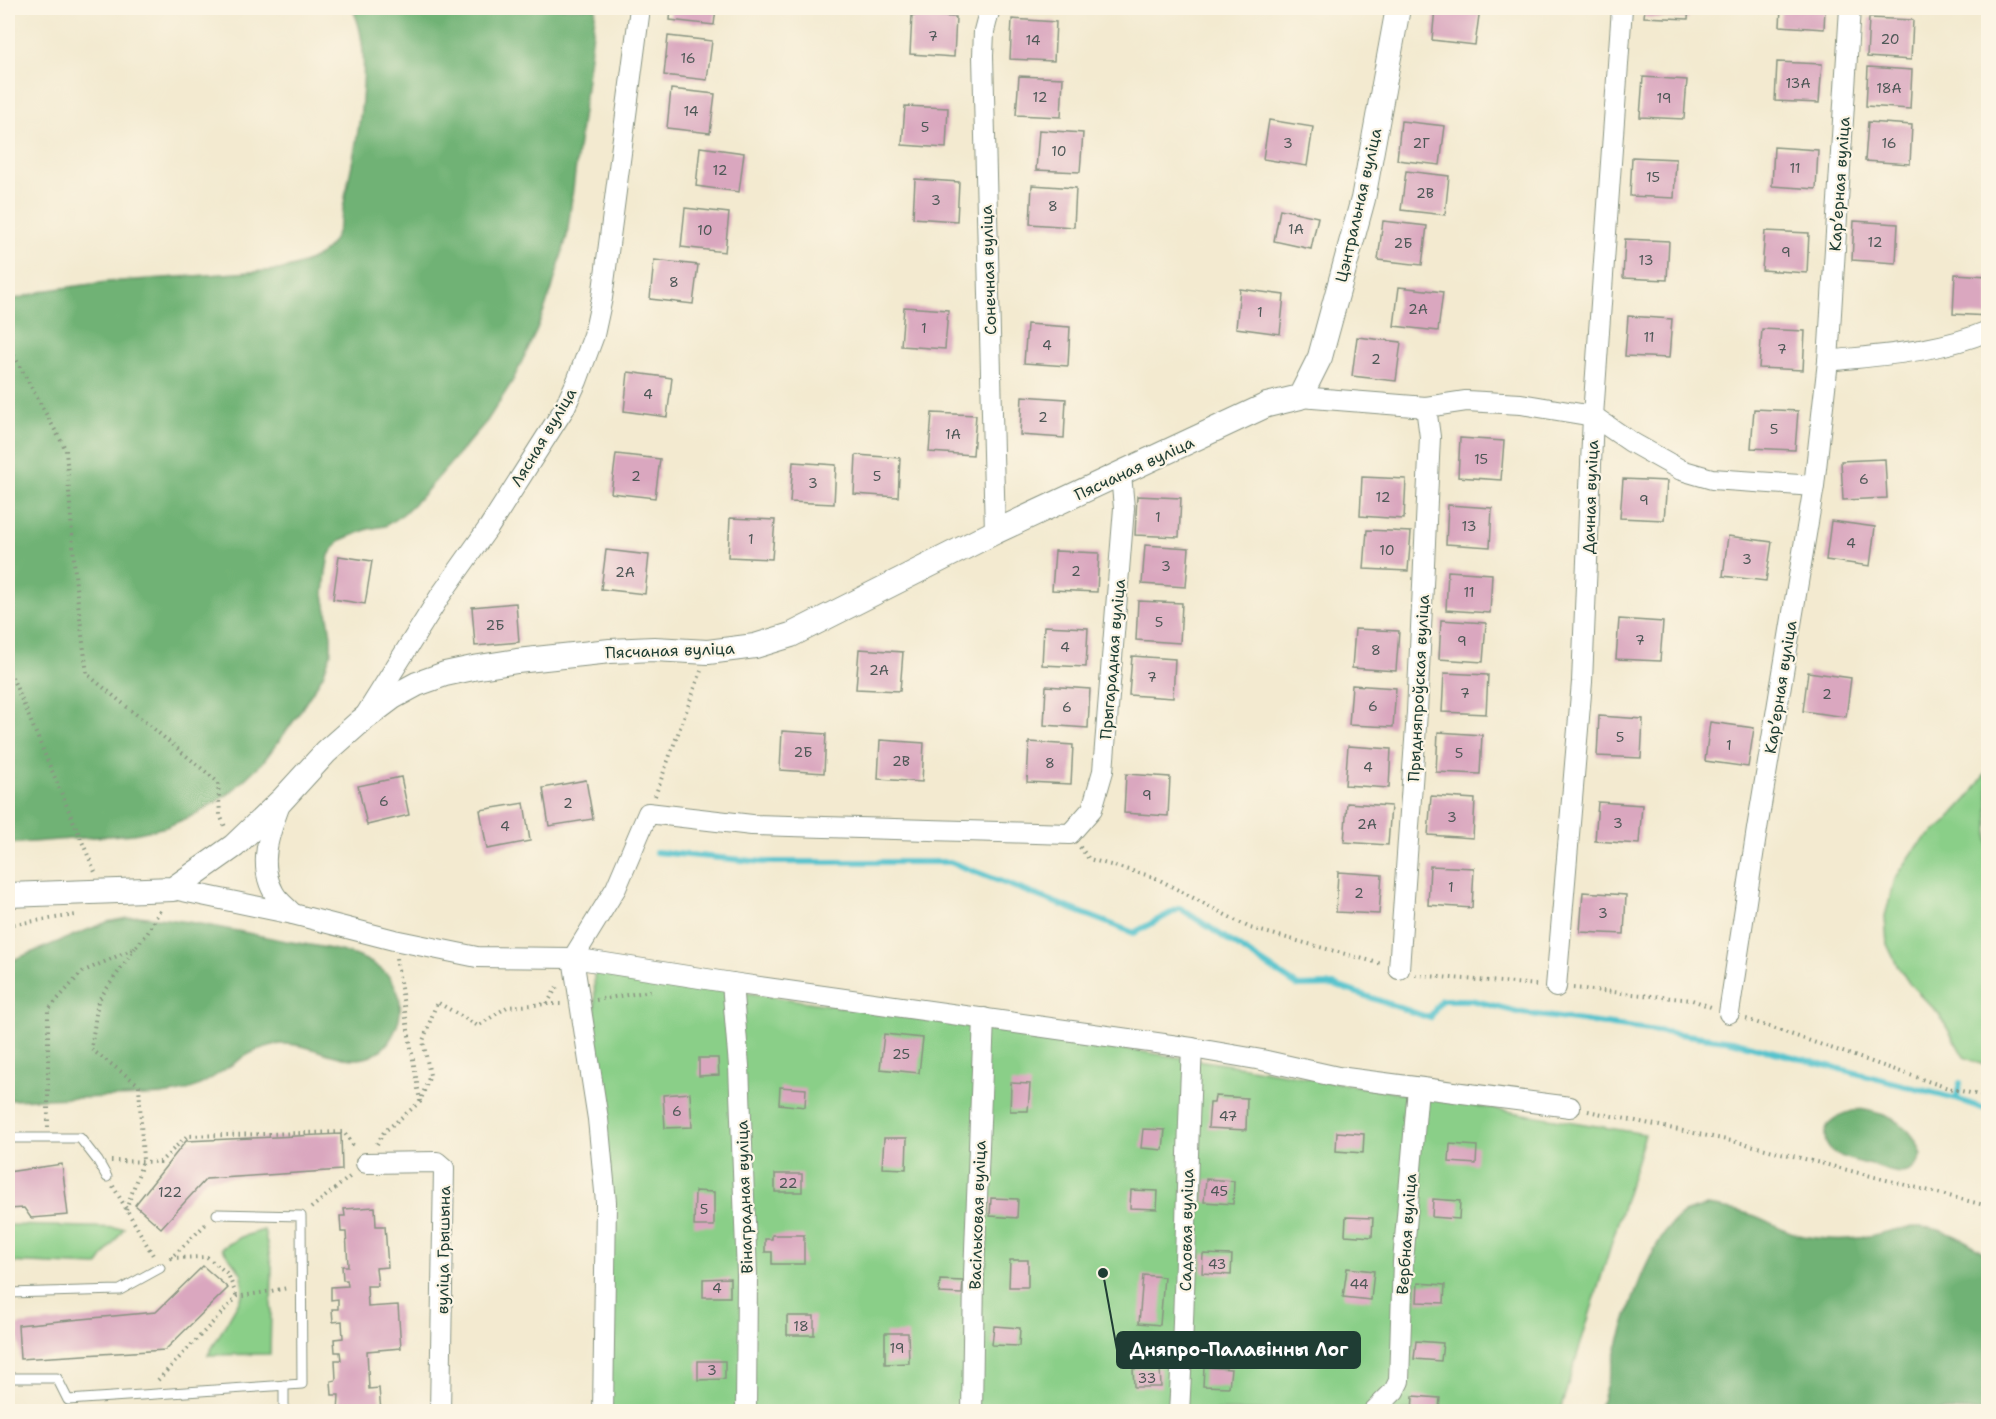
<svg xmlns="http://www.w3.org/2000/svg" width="1996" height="1419" viewBox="0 0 1996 1419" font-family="'Shantell Sans',sans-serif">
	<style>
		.green { fill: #8acf88; stroke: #54865e; stroke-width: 1.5 }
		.forest { fill: #6fb274; stroke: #477854; stroke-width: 1.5 }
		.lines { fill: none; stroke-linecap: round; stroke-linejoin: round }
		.stream { stroke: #55c3cd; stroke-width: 6 }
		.building { fill: #daa7bf }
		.service-casing { stroke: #899482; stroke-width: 11 }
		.minor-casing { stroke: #899482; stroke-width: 22 }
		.tertiary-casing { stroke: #899482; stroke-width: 26 }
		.path { stroke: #899482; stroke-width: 4; stroke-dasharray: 1.5 4.5; stroke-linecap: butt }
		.service { stroke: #fff; stroke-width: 9 }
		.minor { stroke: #fff; stroke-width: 20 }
		.tertiary { stroke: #fff; stroke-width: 24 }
		.labels { text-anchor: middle; stroke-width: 4.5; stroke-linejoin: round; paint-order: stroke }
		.number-label { font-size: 14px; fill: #4e5857 }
		.street-label { font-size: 16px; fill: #1f3d34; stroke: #fcf5e5 }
		.leader { fill: none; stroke: #1f3d34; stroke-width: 2 }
		.callout-dot { fill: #1f3d34; stroke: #fcf5e5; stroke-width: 2 }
		.callout { fill: #1f3d34; stroke: #1f3d34; stroke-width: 2 }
		.callout-label { font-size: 18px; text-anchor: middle; font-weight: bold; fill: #fff }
	</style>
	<rect width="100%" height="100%" fill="#fcf5e5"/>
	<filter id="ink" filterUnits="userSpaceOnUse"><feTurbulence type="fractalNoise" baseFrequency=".0167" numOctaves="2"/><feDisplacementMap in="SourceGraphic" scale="12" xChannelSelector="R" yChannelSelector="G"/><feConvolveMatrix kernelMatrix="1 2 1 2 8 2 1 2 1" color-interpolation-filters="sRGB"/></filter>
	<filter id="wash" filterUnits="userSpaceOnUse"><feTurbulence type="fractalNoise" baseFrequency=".008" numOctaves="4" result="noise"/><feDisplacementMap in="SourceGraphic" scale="24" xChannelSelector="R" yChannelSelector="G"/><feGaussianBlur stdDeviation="1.35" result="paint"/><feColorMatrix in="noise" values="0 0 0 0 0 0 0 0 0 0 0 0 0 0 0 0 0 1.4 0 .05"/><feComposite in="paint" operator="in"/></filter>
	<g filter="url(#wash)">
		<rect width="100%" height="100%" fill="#f3ead0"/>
		<g class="green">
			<path d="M1988 764V1067L1964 1057 1939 1014 1909 983 1897 965 1887 944 1885 916 1895 879 1917 846 1945 823 1968 798 1986 773Z"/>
			<path d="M594 970 1244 1067 1645 1134 1560 1411H607Z"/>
			<path d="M9 1225 124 1228 97 1266 8 1262V1228Z"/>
			<path d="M264 1230 272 1267 270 1354 208 1355 243 1294 242 1274 222 1248 241 1237Z"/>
		</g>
		<g class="forest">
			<path d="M352 8H596L567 236 552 289 535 334 512 382 487 421 423 495 403 514 385 526 368 529 339 541 329 555 326 572 324 594 331 635V653L323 675 296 718 263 762 230 793 196 814 166 827 134 834 8 844V301L48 290 106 282 279 270C297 266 319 260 331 244 341 230 343 208 346 192 357 143 376 53 352 8Z"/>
			<path d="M138 916C189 920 237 931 286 941 315 946 358 950 382 970 395 980 402 997 400 1013 398 1029 389 1046 375 1054 347 1070 311 1042 282 1044 242 1046 218 1084 180 1092 158 1097 135 1096 112 1097 77 1098 42 1099 8 1100V962L107 922Z"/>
			<path d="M1859 1109C1889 1113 1913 1125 1922 1155 1918 1162 1915 1170 1907 1172 1897 1175 1885 1169 1875 1166 1861 1162 1844 1160 1832 1151 1827 1147 1825 1141 1825 1135 1825 1118 1846 1113 1859 1109Z"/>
			<path d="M1707 1206C1722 1208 1737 1210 1752 1215 1770 1221 1783 1231 1803 1236 1821 1239 1840 1241 1858 1238 1880 1235 1899 1226 1922 1227 1946 1229 1970 1242 1988 1256V1411H1599C1614 1362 1641 1241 1684 1213 1690 1210 1700 1208 1707 1206Z"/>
		</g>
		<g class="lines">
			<g class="stream">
				<path d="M656 852 763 862H950L1134 933 1180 908 1298 986 1334 985 1430 1018 1441 1000H1471L1522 1013 1732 1041 1956 1099 1988 1110"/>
				<path d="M1956 1099 1960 1083"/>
			</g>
		</g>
		<g id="blocks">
			<g class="building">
				<path d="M671 8H716L714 25 670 20Z"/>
				<path d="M1435 8H1480L1475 45 1432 40Z"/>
				<path d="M1645 8H1689L1688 19 1644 17Z"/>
				<path d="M1781 8H1825L1824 29 1780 26Z"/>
				<path d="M912 15 956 17 954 57 910 54Z"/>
				<path d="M1869 18 1913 20 1911 60 1867 57Z"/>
				<path d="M1012 19 1056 22 1054 61 1010 59Z"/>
				<path d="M668 36 712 41 707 80 664 75Z"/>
				<path d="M1777 62 1822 64 1819 103 1775 101Z"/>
				<path d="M1868 67 1912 70 1910 109 1866 106Z"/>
				<path d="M1019 76 1063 78 1061 117 1016 115Z"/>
				<path d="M1643 77 1687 80 1684 119 1640 117Z"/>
				<path d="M671 89 715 94 710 133 667 128Z"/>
				<path d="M905 106 948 108 946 148 902 145Z"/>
				<path d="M1269 120 1313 127 1307 166 1263 159Z"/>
				<path d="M1401 121 1445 126 1440 165 1397 160Z"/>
				<path d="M1868 122 1912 125 1910 164 1865 161Z"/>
				<path d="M1039 130 1083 133 1080 172 1036 170Z"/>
				<path d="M700 147 744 153 739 192 696 186Z"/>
				<path d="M1774 147 1818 150 1816 189 1772 186Z"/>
				<path d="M1632 157 1676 159 1674 198 1630 196Z"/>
				<path d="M1406 171 1449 176 1445 215 1401 210Z"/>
				<path d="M915 179 959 182 957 221 913 218Z"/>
				<path d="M1032 185 1076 188 1074 227 1030 224Z"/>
				<path d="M685 208 729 213 725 252 681 247Z"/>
				<path d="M1280 209 1318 217 1311 249 1274 241Z"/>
				<path d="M1383 221 1427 226 1422 265 1378 260Z"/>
				<path d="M1854 221 1898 224 1896 263 1852 260Z"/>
				<path d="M1765 231 1809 233 1807 273 1762 270Z"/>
				<path d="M1625 239 1669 241 1667 280 1623 278Z"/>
				<path d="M654 260 698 265 693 304 650 299Z"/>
				<path d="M1955 274 1988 276V316L1953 314Z"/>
				<path d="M1399 287 1443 292 1438 331 1394 326Z"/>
				<path d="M1240 289 1284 295 1280 334 1236 328Z"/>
				<path d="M904 307 948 310 945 349 901 346Z"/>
				<path d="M1628 316 1672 319 1669 358 1625 356Z"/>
				<path d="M1027 324 1070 327 1068 366 1024 363Z"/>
				<path d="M1762 329 1805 331 1803 370 1759 368Z"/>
				<path d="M1357 337 1401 342 1396 381 1352 376Z"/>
				<path d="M628 372 672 378 667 417 624 411Z"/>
				<path d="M1022 396 1066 399 1064 438 1020 435Z"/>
				<path d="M1754 409 1798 411 1795 450 1751 448Z"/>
				<path d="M932 413 976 415 973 455 929 452Z"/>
				<path d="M1460 438 1504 441 1501 480 1458 477Z"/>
				<path d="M616 454 660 459 655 498 611 493Z"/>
				<path d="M856 455 900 458 898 497 854 494Z"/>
				<path d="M1885 459 1887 498 1843 500 1841 461Z"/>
				<path d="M793 462 836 465 834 504 790 502Z"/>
				<path d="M1362 477 1406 479 1404 519 1360 516Z"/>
				<path d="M1623 479 1667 481 1664 520 1620 518Z"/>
				<path d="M1137 496 1181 498 1179 537 1135 535Z"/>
				<path d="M1448 505 1492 508 1490 547 1446 544Z"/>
				<path d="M730 518 775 520 772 559 728 557Z"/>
				<path d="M1831 521 1875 527 1870 566 1826 560Z"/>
				<path d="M1367 530 1411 532 1408 571 1364 569Z"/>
				<path d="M1728 536 1772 542 1766 581 1723 576Z"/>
				<path d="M1145 545 1189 548 1186 587 1142 584Z"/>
				<path d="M606 550 649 555 645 594 601 589Z"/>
				<path d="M1055 551 1099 553 1097 592 1052 590Z"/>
				<path d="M339 556 372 561 365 604 333 599Z"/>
				<path d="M1448 571 1492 574 1490 613 1446 610Z"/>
				<path d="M1138 601 1182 603 1180 643 1136 640Z"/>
				<path d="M516 603 519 642 475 646 472 607Z"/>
				<path d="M1619 619 1663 622 1660 661 1616 659Z"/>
				<path d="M1441 620 1486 623 1483 662 1439 659Z"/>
				<path d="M1044 626 1088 628 1086 667 1042 665Z"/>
				<path d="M1355 629 1399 631 1396 671 1352 668Z"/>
				<path d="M859 649 903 652 900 691 856 689Z"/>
				<path d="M1132 656 1175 659 1173 698 1129 695Z"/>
				<path d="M1808 672 1851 678 1846 717 1803 711Z"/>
				<path d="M1444 673 1488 675 1486 714 1442 712Z"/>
				<path d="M1352 685 1396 688 1393 727 1349 725Z"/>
				<path d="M1046 686 1090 689 1088 728 1044 725Z"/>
				<path d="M1599 716 1643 719 1641 758 1597 756Z"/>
				<path d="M1710 722 1754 728 1748 767 1705 761Z"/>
				<path d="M782 731 826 734 824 773 780 770Z"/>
				<path d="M1438 732 1482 735 1480 774 1436 772Z"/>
				<path d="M880 740 924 743 922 782 878 779Z"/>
				<path d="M1029 742 1073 745 1071 784 1027 782Z"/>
				<path d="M1348 746 1391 749 1389 788 1345 785Z"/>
				<path d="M1126 774 1170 777 1168 816 1124 813Z"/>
				<path d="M401 777 409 815 367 825 358 786Z"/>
				<path d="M586 780 593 819 549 826 543 788Z"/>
				<path d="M1431 796 1475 799 1473 838 1428 835Z"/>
				<path d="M1598 802 1642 805 1639 844 1595 841Z"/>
				<path d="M524 803 530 841 487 849 480 810Z"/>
				<path d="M1347 803 1391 806 1388 845 1344 842Z"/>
				<path d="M1430 866 1474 868 1472 908 1428 905Z"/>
				<path d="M1338 872 1382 875 1379 914 1336 912Z"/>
				<path d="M1583 892 1626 895 1624 934 1580 932Z"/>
				<path d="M884 1034 923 1038 919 1073 880 1069Z"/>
				<path d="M699 1058H718L719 1075 699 1076Z"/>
				<path d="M1011 1083 1030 1084 1028 1111H1010Z"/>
				<path d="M780 1087 806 1089 805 1107 779 1104Z"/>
				<path d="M690 1093 692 1127 665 1128 663 1095Z"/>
				<path d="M1215 1096 1247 1098 1246 1130 1208 1128 1210 1103H1214Z"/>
				<path d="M1143 1129 1165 1130 1163 1150 1141 1148Z"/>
				<path d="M1337 1132 1364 1134 1363 1153 1336 1151Z"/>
				<path d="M341 1134 342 1170 206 1179 161 1228 135 1205 186 1141Z"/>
				<path d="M884 1138H907L906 1169 882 1168Z"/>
				<path d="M1450 1144 1477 1146 1476 1164 1449 1162Z"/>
				<path d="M62 1164 68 1215 31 1218 24 1208 8 1209V1172Z"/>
				<rect x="775" y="1174" width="27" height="18"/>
				<path d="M1206 1179 1234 1181 1233 1204 1204 1202Z"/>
				<path d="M1131 1190 1158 1191 1157 1209 1130 1208Z"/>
				<path d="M695 1191 714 1192V1226H694Z"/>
				<path d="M991 1198 1018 1199 1017 1218 990 1216Z"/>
				<path d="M1433 1199 1460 1201 1459 1219 1432 1217Z"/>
				<path d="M375 1207 376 1226H385L388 1267 376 1268 378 1286H367L368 1307 398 1305 401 1348 367 1351 369 1389 379 1388 381 1412H338L339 1395H332L331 1381 336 1380 335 1360H341L340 1352H335L334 1339 343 1338 342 1321 333 1322 332 1309H338V1299L331 1300V1287L348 1286 347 1280H343L342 1266H348L346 1232H341L340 1216H345L344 1209Z"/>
				<path d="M1346 1217 1373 1218 1372 1237 1345 1235Z"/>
				<path d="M772 1235H804V1264H772V1252H765V1239H772Z"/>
				<path d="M1203 1254 1232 1255 1231 1275 1202 1273Z"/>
				<path d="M1010 1260H1028V1287H1009Z"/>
				<path d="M203 1266 228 1288 165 1350 20 1359 18 1325 156 1312Z"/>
				<path d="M1347 1268 1374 1271 1371 1300 1343 1297Z"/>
				<path d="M1143 1275 1164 1277 1160 1325 1139 1323Z"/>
				<path d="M730 1278V1297H703V1279Z"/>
				<path d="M940 1280 963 1281 962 1294 939 1293Z"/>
				<path d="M1418 1283 1445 1285 1444 1303 1417 1302Z"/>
				<rect x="787" y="1316" width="27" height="19"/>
				<path d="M994 1326 1020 1328 1019 1346 992 1345Z"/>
				<path d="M885 1333H908L909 1363 885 1364Z"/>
				<path d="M1416 1341 1443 1343 1441 1361 1414 1359Z"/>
				<path d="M698 1361H725V1379L698 1380Z"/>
				<path d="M1204 1367 1231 1369 1229 1387 1203 1386Z"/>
				<path d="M1160 1368 1161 1387H1134L1133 1369Z"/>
				<path d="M1413 1396 1440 1398 1439 1412H1412Z"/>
				<path d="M23 1404V1412H8V1405Z"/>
			</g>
		</g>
	</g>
	<g filter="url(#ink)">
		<use href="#blocks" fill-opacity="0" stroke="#899482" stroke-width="1.5"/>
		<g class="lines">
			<defs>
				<g id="service">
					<path d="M8 1138H80L98 1161 107 1177"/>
					<path d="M8 1293 120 1290 160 1268"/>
					<path d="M8 1378H57L68 1400 302 1384 301 1216 217 1214"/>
					<path d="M284 1385V1412"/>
				</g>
				<g id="minor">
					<path d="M990 8 984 31 983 56 995 532"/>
					<path d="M1828 361C1881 355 1939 352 1988 331"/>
					<path d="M1300 397 1426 407 1466 401 1521 404 1593 416 1631 442 1681 470 1712 479 1814 486"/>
					<path d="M366 714 440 596 489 527 564 409 577 381 594 335 602 298 640 8"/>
					<path d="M281 802C270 831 257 864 274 893 278 901 287 907 293 914"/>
					<path d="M173 889 293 914 394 940 477 957 573 958 732 983 1192 1048 1262 1060 1338 1077 1570 1107"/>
					<path d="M1399 969 1417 712 1430 437 1426 407"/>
					<path d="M732 983 739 1066 747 1275 746 1412"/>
					<path d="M1556 987 1582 682 1593 416 1622 8"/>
					<path d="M1729 1013 1757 829 1814 486 1828 361 1850 8"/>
					<path d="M366 1163 437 1162 444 1168 440 1412"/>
					<path d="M603 1412 606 1202 598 1119 573 958 616 888 648 813 752 825 1070 834 1092 809 1103 771 1124 508 1121 474"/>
					<path d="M972 1412 974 1275 984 1018"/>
					<path d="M1179 1412C1186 1290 1186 1169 1192 1048"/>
					<path d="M1373 1412 1394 1391 1399 1381 1403 1262 1418 1088"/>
				</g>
				<path id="tertiary" d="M8 895 173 889 234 846 282 800 326 752 361 721 393 697 417 684 445 674 473 668 517 661 610 651 654 649 708 652 755 646 791 635 995 532 1267 405 1300 397 1320 357 1363 199 1398 8"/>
			</defs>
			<use href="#service" class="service-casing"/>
			<use href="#minor" class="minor-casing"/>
			<use href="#tertiary" class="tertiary-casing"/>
			<g class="path">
				<path d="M8 345 66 450 76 587 87 674 218 782 220 815 225 827"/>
				<path d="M12 677 95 872"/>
				<path d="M655 796 701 671"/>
				<path d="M1080 847 1089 859 1154 877 1250 928 1382 964"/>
				<path d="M8 925 76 915"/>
				<path d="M396 958 420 1101"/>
				<path d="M1415 975 1539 985"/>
				<path d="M1573 988 1692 1000 1711 1007"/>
				<path d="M596 1000 651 991"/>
				<path d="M547 1004H562"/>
				<path d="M1746 1019 1948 1088 1988 1097"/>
				<path d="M1588 1111 1746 1144 1988 1206"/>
				<path d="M48 1127V1010L82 972 135 948 147 934 160 910"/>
				<path d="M377 1144 384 1132 420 1102 430 1075 423 1041 437 1002 478 1026 507 1007 547 1004 558 985"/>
				<path d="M111 1161 160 1162 187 1136 344 1132 355 1148"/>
				<path d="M113 1186 154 1257"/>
				<path d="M311 1208 352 1175"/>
				<path d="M126 1210 143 1161 139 1085 91 1049 98 1001 135 948"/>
				<path d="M171 1258 207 1257 228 1274 237 1297"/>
				<path d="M170 1259 207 1223"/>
				<path d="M158 1380 237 1297 288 1288"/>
			</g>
			<use href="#service" class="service"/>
			<use href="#minor" class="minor"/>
			<use href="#tertiary" class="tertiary"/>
		</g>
	</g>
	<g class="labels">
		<g class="number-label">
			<text x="933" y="41">7</text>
			<text x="1890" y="44">20</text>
			<text x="1033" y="45">14</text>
			<text x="688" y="63">16</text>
			<text x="1798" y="88">13А</text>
			<text x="1889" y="93">18А</text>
			<text x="1040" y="102">12</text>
			<text x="1664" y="103">19</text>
			<text x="691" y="116">14</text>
			<text x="925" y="132">5</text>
			<text x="1288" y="148">3</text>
			<text x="1421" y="148">2Г</text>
			<text x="1889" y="148">16</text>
			<text x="1059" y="156">10</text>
			<text x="1795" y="173">11</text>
			<text x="720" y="175">12</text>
			<text x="1653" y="182">15</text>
			<text x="1425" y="198">2В</text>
			<text x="936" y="205">3</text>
			<text x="1053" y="211">8</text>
			<text x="1296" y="234">1А</text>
			<text x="705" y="235">10</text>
			<text x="1875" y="247">12</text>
			<text x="1403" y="248">2Б</text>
			<text x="1786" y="257">9</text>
			<text x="1646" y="265">13</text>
			<text x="674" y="287">8</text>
			<text x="1418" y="314">2А</text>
			<text x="1260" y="317">1</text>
			<text x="924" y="333">1</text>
			<text x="1649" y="342">11</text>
			<text x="1047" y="350">4</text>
			<text x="1782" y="354">7</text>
			<text x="1376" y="364">2</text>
			<text x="648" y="399">4</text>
			<text x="1043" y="422">2</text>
			<text x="1774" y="434">5</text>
			<text x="953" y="439">1А</text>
			<text x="1481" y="464">15</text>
			<text x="636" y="481">2</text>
			<text x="877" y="481">5</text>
			<text x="1864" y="484">6</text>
			<text x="813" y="488">3</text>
			<text x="1383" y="502">12</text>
			<text x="1644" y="505">9</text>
			<text x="1158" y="522">1</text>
			<text x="1469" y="531">13</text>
			<text x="751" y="544">1</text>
			<text x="1851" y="548">4</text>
			<text x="1387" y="555">10</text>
			<text x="1747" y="564">3</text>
			<text x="1166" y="571">3</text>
			<text x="1076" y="576">2</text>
			<text x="625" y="577">2А</text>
			<text x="1469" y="597">11</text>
			<text x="1159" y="627">5</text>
			<text x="495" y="630">2Б</text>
			<text x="1640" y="645">7</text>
			<text x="1462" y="646">9</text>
			<text x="1065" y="652">4</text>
			<text x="1376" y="655">8</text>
			<text x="879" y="675">2А</text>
			<text x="1152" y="682">7</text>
			<text x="1465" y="698">7</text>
			<text x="1827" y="699">2</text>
			<text x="1373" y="711">6</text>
			<text x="1067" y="712">6</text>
			<text x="1620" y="742">5</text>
			<text x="1729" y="750">1</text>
			<text x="803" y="757">2Б</text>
			<text x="1459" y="758">5</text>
			<text x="901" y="766">2В</text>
			<text x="1050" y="768">8</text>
			<text x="1368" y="772">4</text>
			<text x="1147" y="800">9</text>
			<text x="384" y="806">6</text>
			<text x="568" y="808">2</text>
			<text x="1452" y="822">3</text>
			<text x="1618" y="828">3</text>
			<text x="1367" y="829">2А</text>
			<text x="505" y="831">4</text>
			<text x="1451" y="892">1</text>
			<text x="1359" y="898">2</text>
			<text x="1603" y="918">3</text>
			<text x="901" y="1059">25</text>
			<text x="677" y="1116">6</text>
			<text x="1228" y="1121">47</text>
			<text x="788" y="1188">22</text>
			<text x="1219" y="1196">45</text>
			<text x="170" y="1197">122</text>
			<text x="704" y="1214">5</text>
			<text x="1217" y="1269">43</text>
			<text x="1359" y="1289">44</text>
			<text x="717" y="1293">4</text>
			<text x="801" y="1331">18</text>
			<text x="897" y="1353">19</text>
			<text x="712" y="1375">3</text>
			<text x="1147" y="1383">33</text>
		</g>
		<g class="street-label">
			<text transform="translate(1839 184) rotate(-86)" y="6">Карʼерная вуліца</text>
			<text transform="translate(1358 205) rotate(-77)" y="6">Цэнтральная вуліца</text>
			<text transform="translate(988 270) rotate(-92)" y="6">Сонечная вуліца</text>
			<text transform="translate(543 437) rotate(-59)" y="6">Лясная вуліца</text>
			<text transform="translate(1134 468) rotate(-25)" y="6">Пясчаная вуліца</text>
			<text transform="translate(1590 497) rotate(-88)" y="6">Дачная вуліца</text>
			<text transform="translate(670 650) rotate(-2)" y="6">Пясчаная вуліца</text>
			<text transform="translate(1112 659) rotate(-85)" y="6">Прыгарадная вуліца</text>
			<text transform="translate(1780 687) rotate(-81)" y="6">Карʼерная вуліца</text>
			<text transform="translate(1418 688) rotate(-87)" y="6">Прыдняпроўская вуліца</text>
			<text transform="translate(744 1197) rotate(-92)" y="6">Вінаградная вуліца</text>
			<text transform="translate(977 1215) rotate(-88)" y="6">Васільковая вуліца</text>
			<text transform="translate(1186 1230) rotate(-89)" y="6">Садовая вуліца</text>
			<text transform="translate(1406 1234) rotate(-86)" y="6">Вербная вуліца</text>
			<text transform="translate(443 1250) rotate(-89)" y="6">вуліца Грышына</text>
		</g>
	</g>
	<path class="leader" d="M1103 1273L1117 1350"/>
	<circle class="callout-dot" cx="1103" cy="1273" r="6"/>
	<rect class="callout" x="1117" y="1332" width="243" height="36" rx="6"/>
	<g class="callout-label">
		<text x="1239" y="1356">Дняпро-Палавінны Лог</text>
	</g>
	<rect width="1996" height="1419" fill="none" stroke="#fcf5e5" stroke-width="30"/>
</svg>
